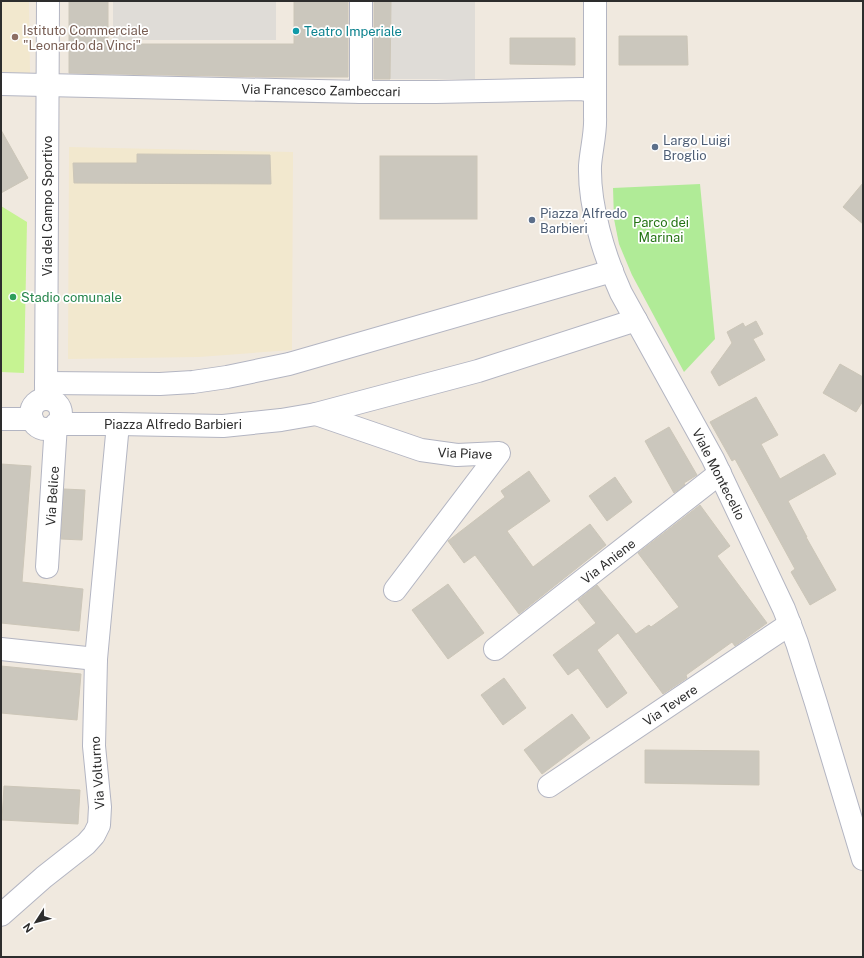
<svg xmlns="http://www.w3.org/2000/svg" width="864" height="958" viewBox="0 0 864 958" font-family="'Public Sans',sans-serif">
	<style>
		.education { fill: #f2e8ce }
		.green { fill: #b0eb97 }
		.pitch { fill: #c6f392 }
		.plaza { fill: #dfdcd7 }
		.building { fill: #cbc7bd; stroke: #ccc6b8 }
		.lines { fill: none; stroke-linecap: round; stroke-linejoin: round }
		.minor-casing { stroke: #b3b5c2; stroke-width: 24 }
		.minor { stroke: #fff; stroke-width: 22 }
		.culture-dot { fill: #0f9aa8; stroke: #fff; stroke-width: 1.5 }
		.education-dot { fill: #8d6e63; stroke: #fff; stroke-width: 1.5 }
		.service-dot { fill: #5c6f8a; stroke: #fff; stroke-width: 1.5 }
		.leisure-dot { fill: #2e9e5b; stroke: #fff; stroke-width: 1.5 }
		.labels { text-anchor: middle; stroke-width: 3.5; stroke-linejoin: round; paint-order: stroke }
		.education-label { font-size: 13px; fill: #785e54; stroke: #fff; text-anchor: start }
		.culture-label { font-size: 13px; fill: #0d838f; stroke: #fff; text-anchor: start }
		.street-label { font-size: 13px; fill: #2d2d2d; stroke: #fff }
		.service-label { font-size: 13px; fill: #4e5e75; stroke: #fff; text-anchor: start }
		.park-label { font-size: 13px; fill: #247414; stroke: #fff }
		.leisure-label { font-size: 13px; fill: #27864d; stroke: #fff; text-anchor: start }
	</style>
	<rect width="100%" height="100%" fill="#f0e9df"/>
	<g class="education">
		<path d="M1 1H29L30 73 1 72Z"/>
		<path d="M69 147 293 152 292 350 199 357 68 359Z"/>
	</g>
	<path class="green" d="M700 184 715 339 684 372 632 275 619 244 614 219 613 188Z"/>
	<path class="pitch" d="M1 206 27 222 24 373 1 372Z"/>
	<g class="plaza">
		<rect x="113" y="1" width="163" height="39"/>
		<path d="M391 1H475V79H390Z"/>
	</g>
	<g class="building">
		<path d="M69 1H108V44H294V1H348V77H265L69 73Z"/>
		<path d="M374 1H391L390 79H374Z"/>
		<path d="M619 36H687L688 65H619Z"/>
		<path d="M510 38H575V65L510 64Z"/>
		<path d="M1 130 28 178 1 193Z"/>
		<path d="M137 154 270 155 271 184 74 183 73 163H137Z"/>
		<rect x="380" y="156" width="97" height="63"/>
		<path d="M863 183V224L843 207Z"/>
		<path d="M756 321 763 334 753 339 765 360 719 386 711 372 732 343 727 332 743 323 745 327Z"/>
		<path d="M840 364 863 377V401L856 412 823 393Z"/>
		<path d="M756 397 778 435 761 444 780 479 824 454 836 474 788 501 807 537H806L836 590 810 605 791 572 795 569 735 459 732 461 710 422Z"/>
		<path d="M669 427 697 475 684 483 685 485 674 493 645 441Z"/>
		<path d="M1 464 31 466 22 582 83 589 79 631 1 623Z"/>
		<path d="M529 471 550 501 507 531 533 567 590 524 606 545 519 614 475 555 464 563 448 541 505 497 501 491Z"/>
		<path d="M615 477 632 502 607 521 589 496Z"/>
		<path d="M64 489 85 490 82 540 61 539Z"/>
		<path d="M700 505 730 546 717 556 767 623 735 646 732 642 686 675 687 678 663 694 618 633 597 650 627 693 607 708 578 668 568 675 553 655 596 623 578 600 597 585 636 634 649 625 651 627 679 607 638 553Z"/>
		<path d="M448 584 484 633 448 659 412 610Z"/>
		<path d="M1 666 81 674 77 720 1 713Z"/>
		<path d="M504 678 526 708 503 725 481 695Z"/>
		<path d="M572 714 590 738 542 774 524 750Z"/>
		<path d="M645 750 759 751V785L645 783Z"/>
		<path d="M4 786 80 790 78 824 2 820Z"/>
	</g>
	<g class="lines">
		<defs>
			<g id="minor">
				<path d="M361 1V92"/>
				<path d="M595 1C595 40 595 78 595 117 596 133 591 150 590 166 589 206 604 256 621 293L713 459 784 609 797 643 816 703 863 859"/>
				<path d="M1 84 361 92H436L581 89 595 91"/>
				<path d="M46 383 160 384 193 382 227 377 289 364 612 271"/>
				<path d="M46 399 48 1"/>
				<circle cx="46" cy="414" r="15"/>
				<path d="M316 414 421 450 457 455 499 453 395 590"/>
				<path d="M1 419H32"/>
				<path d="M47 567 56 424H118L223 426 281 420 316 414 478 371 636 320"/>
				<path d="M1 649 96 659"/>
				<path d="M495 649 720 473"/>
				<path d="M549 786 790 624"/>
				<path d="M1 915 44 877 86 844 94 835 99 825 100 807 94 746 96 659 118 424"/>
			</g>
		</defs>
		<use href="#minor" class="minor-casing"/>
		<use href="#minor" class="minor"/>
	</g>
	<circle class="culture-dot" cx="296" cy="31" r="4"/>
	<circle class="education-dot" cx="15" cy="37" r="4"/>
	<g class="service-dot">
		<circle cx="655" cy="147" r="4"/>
		<circle cx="532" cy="220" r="4"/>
	</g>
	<circle class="leisure-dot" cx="13" cy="297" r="4"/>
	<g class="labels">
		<g class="education-label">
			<text x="23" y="35">Istituto Commerciale<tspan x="23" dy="15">"Leonardo da Vinci"</tspan></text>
		</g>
		<g class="culture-label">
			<text x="304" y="36">Teatro Imperiale</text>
		</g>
		<g class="street-label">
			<text transform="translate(321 90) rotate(1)" y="5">Via Francesco Zambeccari</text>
			<text transform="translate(47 206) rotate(-90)" y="5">Via del Campo Sportivo</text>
			<text x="173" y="429">Piazza Alfredo Barbieri</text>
			<text transform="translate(465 453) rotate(2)" y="5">Via Piave</text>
			<text transform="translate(719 474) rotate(63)" y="5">Viale Montecelio</text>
			<text transform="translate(52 496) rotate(-86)" y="5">Via Belice</text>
			<text transform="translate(608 561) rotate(-38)" y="5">Via Aniene</text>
			<text transform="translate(670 705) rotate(-34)" y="5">Via Tevere</text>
			<text transform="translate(97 773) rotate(-94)" y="5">Via Volturno</text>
		</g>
		<g class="service-label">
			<text x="663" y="145">Largo Luigi<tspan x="663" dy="15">Broglio</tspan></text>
			<text x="540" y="218">Piazza Alfredo<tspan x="540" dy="15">Barbieri</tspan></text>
		</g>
		<g class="park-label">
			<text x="661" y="227">Parco dei<tspan x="661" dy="15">Marinai</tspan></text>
		</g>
		<g class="leisure-label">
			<text x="21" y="302">Stadio comunale</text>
		</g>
	</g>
	<rect width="864" height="958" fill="none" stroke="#2d2d2d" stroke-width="4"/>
	<g transform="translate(36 922) rotate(234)" stroke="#ffffff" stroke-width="3" paint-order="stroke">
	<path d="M0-3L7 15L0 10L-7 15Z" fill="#2d2d2d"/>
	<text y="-6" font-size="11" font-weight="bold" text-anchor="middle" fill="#2d2d2d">N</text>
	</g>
</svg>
